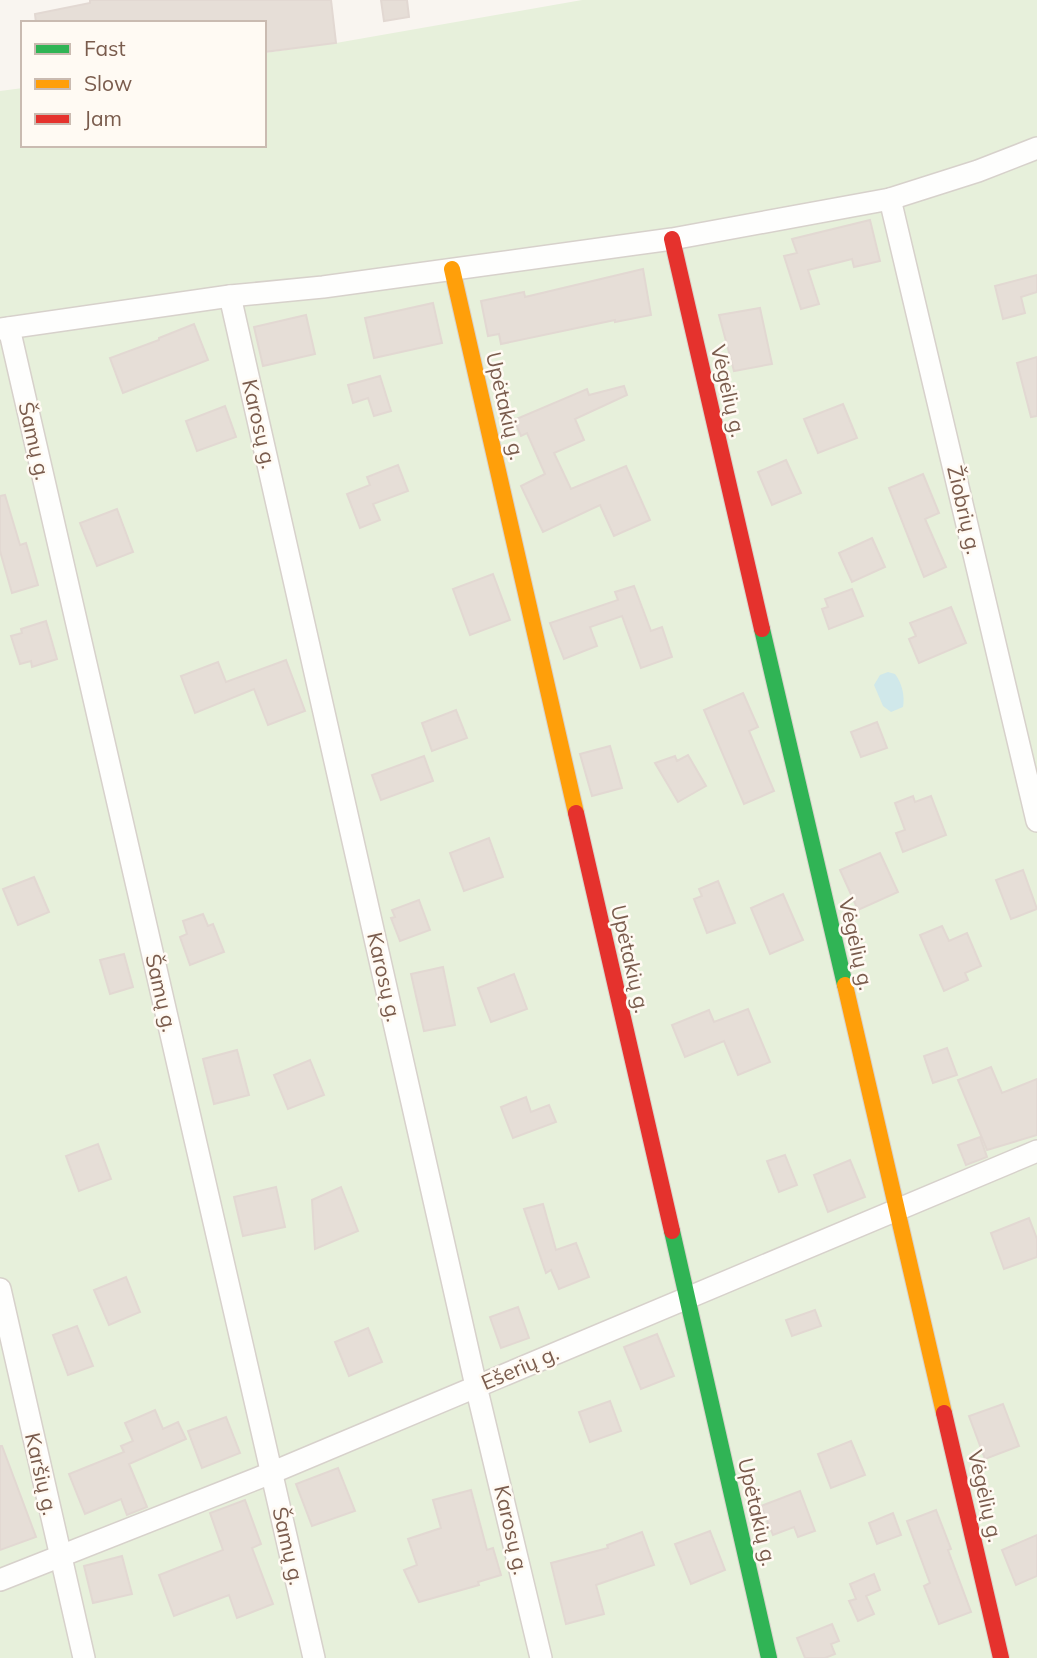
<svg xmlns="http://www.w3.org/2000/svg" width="1037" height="1658" viewBox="0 0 1037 1658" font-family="Mulish,sans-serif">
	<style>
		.green { fill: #e7f0db }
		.water { fill: #d0e8ea }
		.building { fill: #e6ded7; stroke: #e2d8d2; stroke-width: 2 }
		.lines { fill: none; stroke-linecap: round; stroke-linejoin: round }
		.street-casing { stroke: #d7d1cb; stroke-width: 24 }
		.fast-casing { stroke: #d9d2cb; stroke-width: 18 }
		.slow-casing { stroke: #d9d2cb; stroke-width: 18 }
		.jam-casing { stroke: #d9d2cb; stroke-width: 18 }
		.street { stroke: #fefefd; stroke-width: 21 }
		.fast { stroke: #30b455; stroke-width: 16 }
		.slow { stroke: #ff9f0a; stroke-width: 16 }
		.jam { stroke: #e5322d; stroke-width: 16 }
		.labels { text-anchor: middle; stroke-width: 5; stroke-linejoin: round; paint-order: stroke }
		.street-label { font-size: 21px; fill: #7a5c4d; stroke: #fffaf3 }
	</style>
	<rect width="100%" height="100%" fill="#f9f5f0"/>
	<path class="green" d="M582 0H1037V1658H0V91L23 88V145H264V53L336 43Z"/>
	<path class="water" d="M888 672 895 674C902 683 905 696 903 707L891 712 883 706 874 685 880 675Z"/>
	<g class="building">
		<path d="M90 0H331L336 43 264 52V23H36L35 14 90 3Z"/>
		<path d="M381 0H407L409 17 384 21Z"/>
		<path d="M870 220 880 261 854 267 852 259 808 270 819 304 801 309 784 256 797 253 792 239Z"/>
		<path d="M643 269 651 315 615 322V320L501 344 499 334 488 336 481 301 524 292 525 297Z"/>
		<path d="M1037 275V292L1021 297 1025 313 1003 319 995 286Z"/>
		<path d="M433 303 442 343 374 358 365 318Z"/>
		<path d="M760 308 772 364 734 371 719 315Z"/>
		<path d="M306 315 315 354 263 366 254 327Z"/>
		<path d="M194 324 208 360 123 393 110 358 159 340V338Z"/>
		<path d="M1037 357V416L1031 417 1017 363Z"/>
		<path d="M380 376 391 411 374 416 368 398 353 403 348 385Z"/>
		<path d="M624 386 627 395 575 419 584 440 554 453 571 489 626 466 650 520 614 536 600 505 543 532 521 486 545 474 527 433 521 436 514 420 587 389 589 395Z"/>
		<path d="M843 404 857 438 818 453 804 419Z"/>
		<path d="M225 406 236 437 197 451 186 421Z"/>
		<path d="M786 460 801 493 772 505 758 472Z"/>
		<path d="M398 465 408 491 373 504 380 520 360 528 347 494 370 485 367 477Z"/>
		<path d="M923 474 939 513 925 519 946 567 924 577 889 488Z"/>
		<path d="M5 495 20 545 26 543 38 585 12 593 0 551V496Z"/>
		<path d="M117 509 133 552 97 566 80 523Z"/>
		<path d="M872 538 885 567 852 582 839 553Z"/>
		<path d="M493 574 510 620 470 635 453 589Z"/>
		<path d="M634 586 651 631 662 627 672 657 641 668 622 616 590 627 597 646 564 659 550 623 618 600 615 592Z"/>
		<path d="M852 589 863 616 829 629 822 609 828 607 825 599Z"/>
		<path d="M951 607 966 643 919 663 909 639 916 636 910 623Z"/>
		<path d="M46 621 57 659 32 667 31 661 20 664 11 636 22 633 21 629Z"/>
		<path d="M286 660 305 711 268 725 254 689 195 713 181 676 218 662 226 682Z"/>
		<path d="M743 693 758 727 749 731 774 791 744 804 704 710Z"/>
		<path d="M456 710 467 738 432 751 422 723Z"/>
		<path d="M877 722 887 748 861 757 851 732Z"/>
		<path d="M610 746 622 788 592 796 580 754Z"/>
		<path d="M688 755 706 786 678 802 655 763 675 756 677 761Z"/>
		<path d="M424 756 433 781 381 800 372 775Z"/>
		<path d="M913 796 915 802 931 796 946 835 903 852 896 833 905 830 895 803Z"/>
		<path d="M489 838 503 877 464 891 450 853Z"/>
		<path d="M880 853 898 892 858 910 840 870Z"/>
		<path d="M1023 870 1037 909 1011 919 996 880Z"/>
		<path d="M34 877 49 912 18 925 3 889Z"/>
		<path d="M718 881 735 923 707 933 694 899 702 896 699 889Z"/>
		<path d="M783 894 803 940 770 954 751 908Z"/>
		<path d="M419 900 430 930 400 941 391 918 395 917 392 910Z"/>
		<path d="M203 914 208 926 213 924 224 952 190 965 180 937 187 934 183 921Z"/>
		<path d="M942 926 949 941 967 933 981 966 965 973 968 980 944 991 920 935Z"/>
		<path d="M124 954 133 987 110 994 100 960Z"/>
		<path d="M443 967 455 1025 424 1031 411 974Z"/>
		<path d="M514 974 527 1009 491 1022 478 988Z"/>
		<path d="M748 1009 770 1062 738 1075 724 1041 685 1057 672 1025 709 1010 714 1022Z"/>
		<path d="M947 1048 957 1075 933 1083 924 1056Z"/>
		<path d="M237 1050 249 1095 214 1104 203 1059Z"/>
		<path d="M310 1060 324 1095 288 1109 274 1075Z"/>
		<path d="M991 1067 1002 1093 1037 1079V1135L987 1150 958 1080Z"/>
		<path d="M526 1097 531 1112 549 1105 556 1122 513 1138 501 1107Z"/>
		<path d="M980 1137 987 1157 966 1165 958 1145Z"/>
		<path d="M98 1144 111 1179 79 1191 66 1156Z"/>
		<path d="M785 1155 797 1185 779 1192 767 1161Z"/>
		<path d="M850 1160 865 1197 828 1212 814 1175Z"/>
		<path d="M276 1187 285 1227 243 1236 234 1197Z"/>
		<path d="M341 1187 358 1231 315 1249 312 1200Z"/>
		<path d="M543 1204 556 1250 576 1243 589 1277 559 1289 551 1270 546 1273 524 1209Z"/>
		<path d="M1029 1218 1037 1239V1257L1004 1269 991 1233Z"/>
		<path d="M126 1277 140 1312 109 1325 94 1290Z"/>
		<path d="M518 1307 529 1338 501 1348 490 1317Z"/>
		<path d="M815 1310 821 1326 792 1336 786 1320Z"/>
		<path d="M77 1326 93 1366 68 1375 53 1335Z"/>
		<path d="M368 1328 382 1362 349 1376 335 1342Z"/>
		<path d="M657 1334 674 1376 641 1389 624 1347Z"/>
		<path d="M610 1401 621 1431 590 1442 579 1412Z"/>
		<path d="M1003 1404 1019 1446 985 1459 969 1416Z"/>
		<path d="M155 1410 163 1429 178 1422 186 1439 129 1464 147 1507 127 1515 121 1499 85 1514 69 1474 124 1452 121 1446 133 1441 125 1423Z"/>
		<path d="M226 1417 240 1453 202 1468 188 1431Z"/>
		<path d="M851 1441 865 1475 831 1488 818 1454Z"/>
		<path d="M0 1446H2L36 1537 0 1550Z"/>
		<path d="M338 1468 355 1511 312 1526 296 1484Z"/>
		<path d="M471 1490 487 1550 493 1548 501 1575 478 1582 479 1585 419 1602 404 1570 417 1565 408 1539 441 1528 433 1500Z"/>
		<path d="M800 1491 815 1531 798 1537 794 1527 773 1535 761 1506Z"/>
		<path d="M245 1500 261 1544 252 1548 273 1604 237 1618 229 1595 174 1616 159 1575 223 1550 210 1513Z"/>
		<path d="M936 1510 951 1549 948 1550 971 1612 939 1624 924 1586 930 1583 907 1521Z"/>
		<path d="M893 1513 901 1535 877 1544 869 1523Z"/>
		<path d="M710 1531 725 1570 691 1584 675 1544Z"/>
		<path d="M642 1532 654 1565 596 1585 604 1614 566 1624 551 1563 608 1548 607 1545Z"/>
		<path d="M1037 1535V1576L1016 1585 1002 1550Z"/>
		<path d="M122 1556 132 1594 93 1603 84 1566Z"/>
		<path d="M874 1574 880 1590 866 1596 874 1614 858 1621 849 1601 856 1599 850 1584Z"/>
		<path d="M832 1624 839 1641 831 1644 835 1654 825 1658H805L797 1638Z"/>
	</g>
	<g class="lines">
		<defs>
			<g id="street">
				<path d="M890 199 1037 821"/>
				<path d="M230 296 476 1386 541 1658"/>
				<path d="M9 328 314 1658"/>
				<path d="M0 329 230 296 323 287 672 239 890 199 978 171 1037 148"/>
				<path d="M0 1289 84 1658"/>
				<path d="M0 1580 271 1473 1037 1151"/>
			</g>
			<g id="fast">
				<path d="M762 629 845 985"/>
				<path d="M672 1231 769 1658"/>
			</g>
			<g id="slow">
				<path d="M452 269 576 813"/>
				<path d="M845 985 944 1413"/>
			</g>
			<g id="jam">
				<path d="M672 239 762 629"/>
				<path d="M576 813 672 1231"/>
				<path d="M944 1413 1001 1658"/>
			</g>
		</defs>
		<use href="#street" class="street-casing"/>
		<use href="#fast" class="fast-casing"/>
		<use href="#slow" class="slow-casing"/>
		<use href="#jam" class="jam-casing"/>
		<use href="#street" class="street"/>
		<use href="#fast" class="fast"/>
		<use href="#slow" class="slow"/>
		<use href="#jam" class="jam"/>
	</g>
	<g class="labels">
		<g class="street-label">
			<text transform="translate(728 391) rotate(77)" y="7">Vėgėlių g.</text>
			<text transform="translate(505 406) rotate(77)" y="7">Upėtakių g.</text>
			<text transform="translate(259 424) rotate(77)" y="7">Karosų g.</text>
			<text transform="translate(34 441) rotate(77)" y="7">Šamų g.</text>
			<text transform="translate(964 510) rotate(77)" y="7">Žiobrių g.</text>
			<text transform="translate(856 944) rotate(77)" y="7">Vėgėlių g.</text>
			<text transform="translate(630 959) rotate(77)" y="7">Upėtakių g.</text>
			<text transform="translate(384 977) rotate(77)" y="7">Karosų g.</text>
			<text transform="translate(161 993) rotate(77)" y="7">Šamų g.</text>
			<text transform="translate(520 1368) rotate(-23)" y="7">Ešerių g.</text>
			<text transform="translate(41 1474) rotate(77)" y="7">Karšių g.</text>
			<text transform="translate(985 1496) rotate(77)" y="7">Vėgėlių g.</text>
			<text transform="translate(757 1512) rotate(77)" y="7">Upėtakių g.</text>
			<text transform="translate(511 1530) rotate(77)" y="7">Karosų g.</text>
			<text transform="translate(288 1546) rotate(77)" y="7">Šamų g.</text>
		</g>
	</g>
	<rect x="21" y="21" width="245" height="126" fill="#fffaf3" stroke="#cabbb1" stroke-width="2"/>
	<rect x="35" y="44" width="35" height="10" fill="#30b455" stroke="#cabbb1" stroke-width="2"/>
	<text x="84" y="56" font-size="21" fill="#7a5c4d">Fast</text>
	<rect x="35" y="79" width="35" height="10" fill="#ff9f0a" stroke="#cabbb1" stroke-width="2"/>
	<text x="84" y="91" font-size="21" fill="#7a5c4d">Slow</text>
	<rect x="35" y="114" width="35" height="10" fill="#e5322d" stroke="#cabbb1" stroke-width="2"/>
	<text x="84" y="126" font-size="21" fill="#7a5c4d">Jam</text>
</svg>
